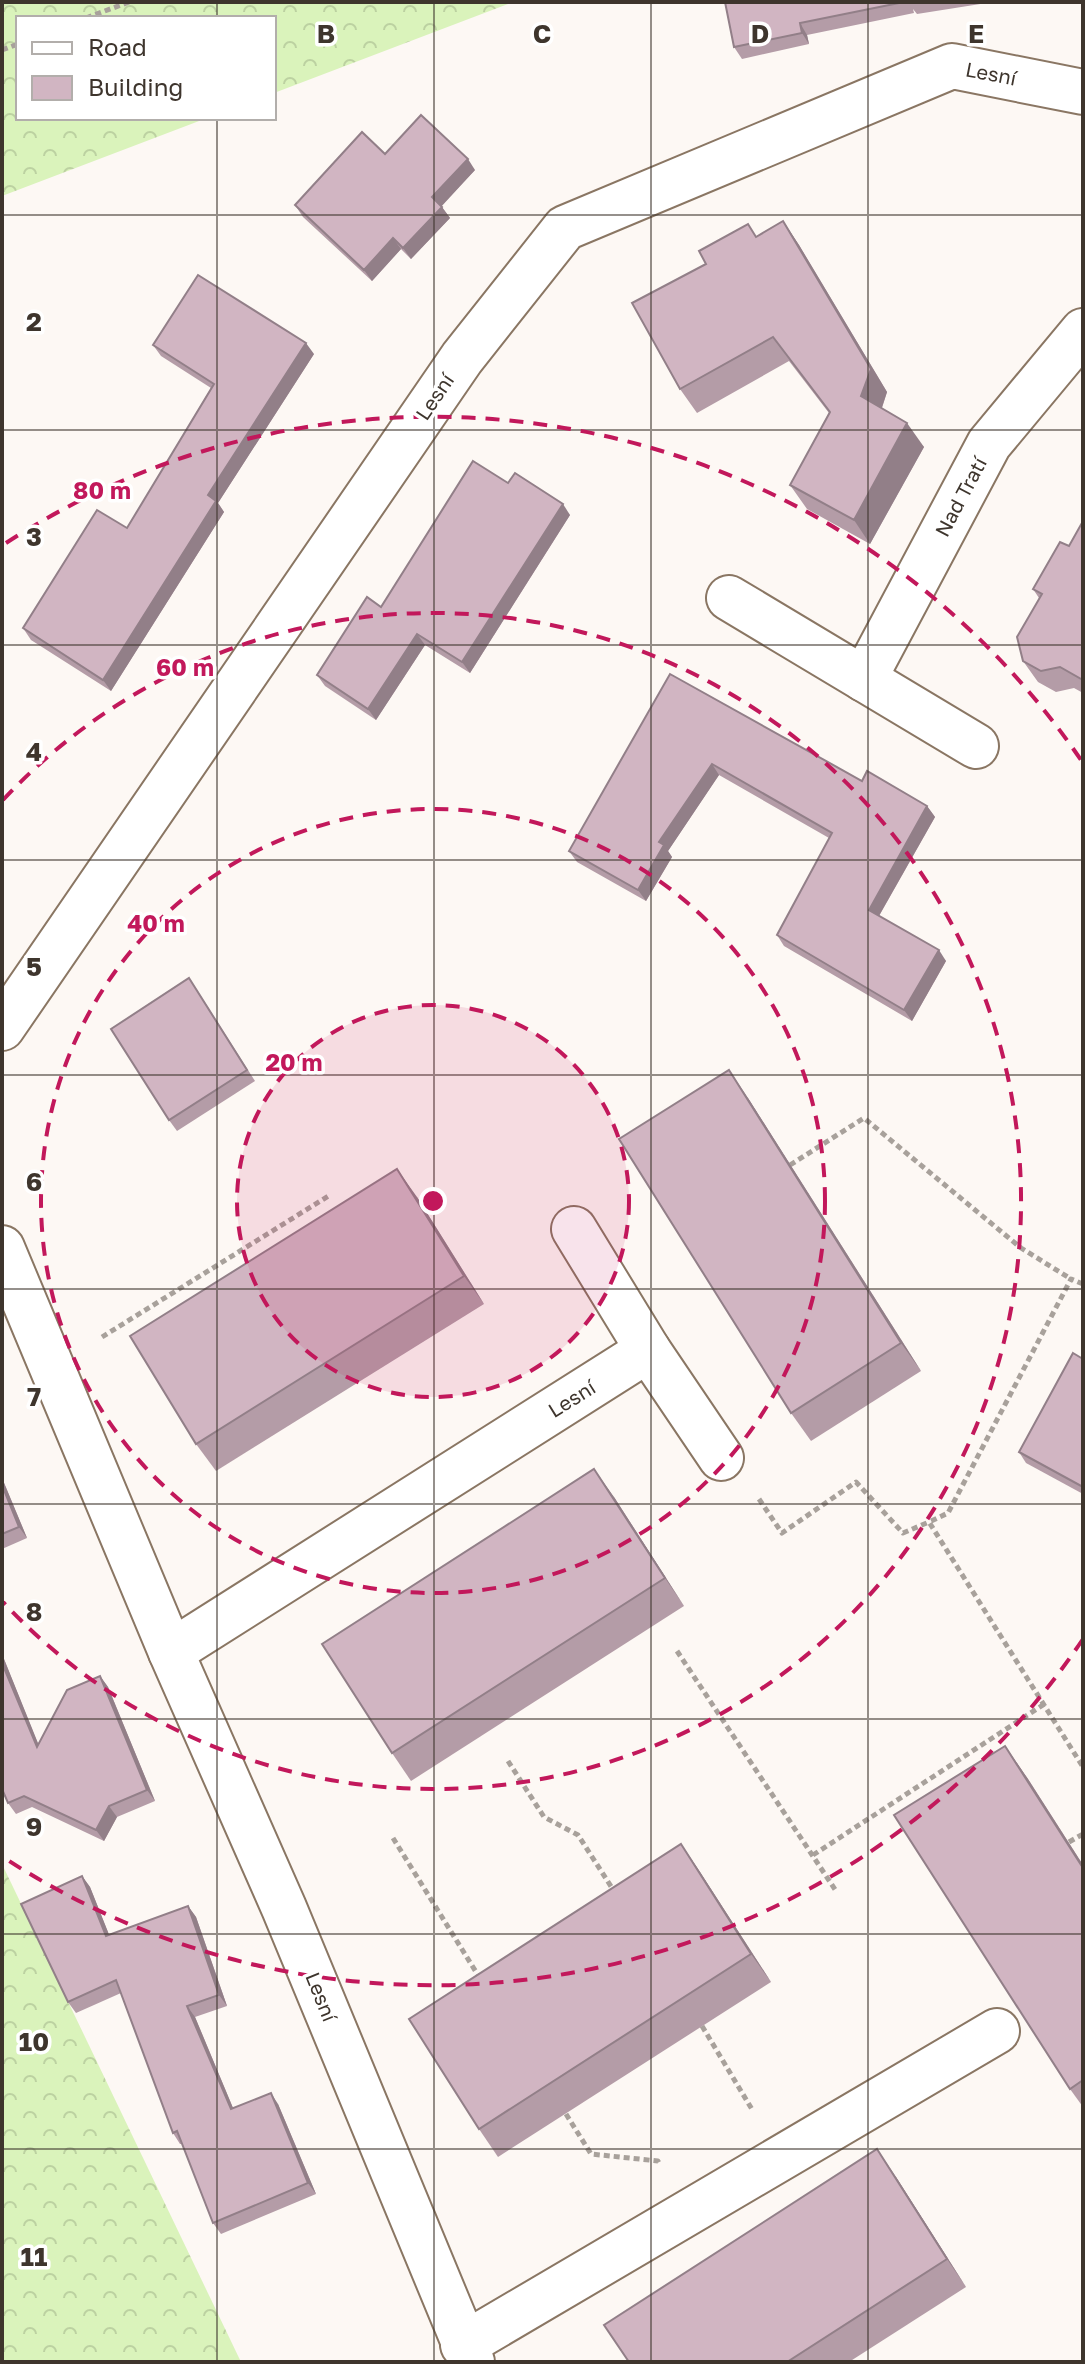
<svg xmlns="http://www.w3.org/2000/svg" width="1085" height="2364" viewBox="0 0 1085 2364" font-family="'Golos Text',sans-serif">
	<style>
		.forest { fill: url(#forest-crowns) }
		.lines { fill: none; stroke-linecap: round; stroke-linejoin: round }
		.minor-casing { stroke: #8a7663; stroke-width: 48 }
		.path { stroke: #a8a19b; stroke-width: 5; stroke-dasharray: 6 4; stroke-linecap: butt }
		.minor { stroke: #fff; stroke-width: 44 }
		.wall { fill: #b49ca7 }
		.shaded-wall { fill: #927f88 }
		.building { fill: #d1b5c2; stroke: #927f88; stroke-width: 2 }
		.grid { fill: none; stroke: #3e352d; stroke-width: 2; stroke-opacity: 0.55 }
		.ring { fill: none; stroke: #c2185b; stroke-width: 4; stroke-dasharray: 14 10 }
		.labels { text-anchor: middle; stroke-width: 7; stroke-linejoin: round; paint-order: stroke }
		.street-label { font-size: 20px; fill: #3e352d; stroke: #fff }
		.grid-label { font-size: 26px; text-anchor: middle; font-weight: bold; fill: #3e352d; stroke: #fff; stroke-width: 7; stroke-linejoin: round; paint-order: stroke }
		.centre { fill: #c2185b; stroke: #fff; stroke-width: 4 }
		.ring-label { font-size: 24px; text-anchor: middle; font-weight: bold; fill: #c2185b; stroke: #fff; stroke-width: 7; stroke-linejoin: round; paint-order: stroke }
	</style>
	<defs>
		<pattern id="forest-crowns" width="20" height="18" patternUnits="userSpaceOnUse" patternTransform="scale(2)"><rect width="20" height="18" fill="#daf3bb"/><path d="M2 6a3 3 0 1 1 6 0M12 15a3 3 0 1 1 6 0" fill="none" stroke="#bcd1a1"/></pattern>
	</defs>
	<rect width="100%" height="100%" fill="#fdf8f4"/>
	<g class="forest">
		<path d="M2 2H513L274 93V18H18V118H207L2 196Z"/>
		<path d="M2 1864 241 2362H2Z"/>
	</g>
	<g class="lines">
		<defs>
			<g id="minor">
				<path d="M729 598 976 746"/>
				<path d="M864 679 989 444 1083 331"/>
				<path d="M2 1028 462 358 565 228 952 66 1083 92"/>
				<path d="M574 1229 648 1350 721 1458"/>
				<path d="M2 1248 171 1652 284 1908 472 2362"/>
				<path d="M171 1652 648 1350"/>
				<path d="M463 2345 997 2031"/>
			</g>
		</defs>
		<use href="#minor" class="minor-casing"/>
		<g class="path">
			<path d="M86 18 129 2"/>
			<path d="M2 50 18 44"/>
			<path d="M790 1165 864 1118 1021 1248 1071 1279"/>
			<path d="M1083 1284 1071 1279 948 1513 929 1522 1083 1767"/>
			<path d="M102 1337 330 1195"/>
			<path d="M759 1499 782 1533 856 1482 903 1533 929 1522"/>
			<path d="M677 1651 836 1891"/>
			<path d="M508 1761 544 1817 578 1835 614 1891"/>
			<path d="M393 1838 481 1980"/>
			<path d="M1069 1842 1083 1834"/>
			<path d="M813 1855 1046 1703"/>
			<path d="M702 2026 753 2111"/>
			<path d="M566 2114 591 2154 658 2161 660 2165"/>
		</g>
		<use href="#minor" class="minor"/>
	</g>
	<g class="wall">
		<path d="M725 2H993L917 14 913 9 914 13 807 35 809 44 742 59 734 47Z"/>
		<path d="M385 154 475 170 441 206 450 218 411 259 401 249 372 281 303 217 295 205Z"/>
		<path d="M783 221 799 245 887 392 882 408 924 447 870 544 807 509 790 485 829 413 789 361 697 413 680 389 757 236Z"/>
		<path d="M153 345 314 354 218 503 224 512 111 691 31 640 23 628 127 528 211 388 161 356Z"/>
		<path d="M508 483 570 515 470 673 425 645 376 720 325 686 317 675 381 607Z"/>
		<path d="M1083 521V693L1074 688 1056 692 1038 682 1023 661 1039 598 1033 589 1069 546Z"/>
		<path d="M670 674 862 781 927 806 935 817 879 916 946 961 912 1021 784 946 777 935 829 838 719 775 668 851 672 857 646 901 577 862 569 851Z"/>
		<path d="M197 990 255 1081 177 1131 169 1120Z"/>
		<path d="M748 1098 921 1371 811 1441 791 1413Z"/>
		<path d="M417 1197 484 1304 216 1471 196 1444Z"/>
		<path d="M1083 1359V1494L1026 1463 1019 1452Z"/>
		<path d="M2 1478 27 1538 2 1549Z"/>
		<path d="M614 1497 684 1606 411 1781 392 1753Z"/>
		<path d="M4 1659 38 1744 100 1676 108 1687 155 1801 117 1817 104 1841 32 1807 16 1814 8 1803Z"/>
		<path d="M1005 1746 1028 1779 1083 1865V2107L1070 2089Z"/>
		<path d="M681 1844 700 1872 771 1982 498 2157 479 2129Z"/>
		<path d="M82 1876 90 1887 109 1935 188 1906 196 1917 227 2006 195 2017 233 2108 278 2104 316 2194 221 2234 213 2223 182 2144H180L173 2133 121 1993 76 2013 68 2002Z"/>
		<path d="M896 2177 966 2287 849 2362H629Z"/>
	</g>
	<g class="shaded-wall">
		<path d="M800 23 807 35 809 44 802 33Z"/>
		<path d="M468 159 475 170 440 208 432 197Z"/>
		<path d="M442 207 450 218 411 259 403 248Z"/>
		<path d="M783 221 799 245 887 392 878 419 861 396Z"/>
		<path d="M393 238 401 249 372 281 364 270Z"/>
		<path d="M306 343 314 354 218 503 224 512 111 691 103 680 208 495Z"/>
		<path d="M907 423 924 447 870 544 854 520Z"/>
		<path d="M563 504 570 515 470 673 462 662Z"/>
		<path d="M417 634 425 645 376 720 368 709Z"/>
		<path d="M712 764 719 775 668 851 672 857 646 901 638 890 659 842Z"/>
		<path d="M927 806 935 817 876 921 869 910Z"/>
		<path d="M939 950 946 961 912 1021 904 1010Z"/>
		<path d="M729 1070 748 1098 921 1371 901 1343Z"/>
		<path d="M397 1169 417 1197 484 1304 464 1276Z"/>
		<path d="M594 1469 614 1497 684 1606 665 1578Z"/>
		<path d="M2 1478 27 1538 19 1527 2 1485Z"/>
		<path d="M2 1657 4 1659 44 1758 37 1747 2 1663Z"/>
		<path d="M100 1676 108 1687 155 1801 147 1790Z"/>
		<path d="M1005 1746 1028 1779 1083 1865V1868Z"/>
		<path d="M109 1806 117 1817 104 1841 96 1830Z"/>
		<path d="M681 1844 700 1872 771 1982 751 1954Z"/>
		<path d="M82 1876 90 1887 114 1947 106 1936Z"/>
		<path d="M188 1906 196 1917 227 2006 219 1995Z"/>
		<path d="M187 2006 195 2017 238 2120 231 2109Z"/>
		<path d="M271 2093 278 2104 316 2194 308 2183Z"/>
		<path d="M877 2149 896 2177 966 2287 947 2259Z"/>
	</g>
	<g class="building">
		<path d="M725 2H904L800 23 802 33 734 47Z"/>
		<path d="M421 115 468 159 432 197 442 207 403 248 393 238 364 270 295 205 362 132 385 154Z"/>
		<path d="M783 221 871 369 861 396 907 423 854 520 790 485 830 412 773 337 680 389 632 303 706 264 699 251 748 224 756 237Z"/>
		<path d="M198 275 306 343 208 495 216 501 103 680 23 628 97 510 127 528 214 384 153 345Z"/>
		<path d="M473 461 508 483 515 473 563 504 462 662 417 634 368 709 317 675 367 597 381 607Z"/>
		<path d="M1083 521V680L1060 667 1041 671 1023 661 1017 637 1042 594 1033 589 1060 542 1069 546Z"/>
		<path d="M670 674 862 781 867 771 927 806 869 910 939 950 904 1010 777 935 832 833 712 764 659 842 664 845 638 890 569 851Z"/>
		<path d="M189 978 247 1070 169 1120 111 1029Z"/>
		<path d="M729 1070 901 1343 791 1413 619 1139Z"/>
		<path d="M397 1169 464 1276 196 1444 130 1336Z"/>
		<path d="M1073 1353 1083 1359V1487L1019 1452Z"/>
		<path d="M594 1469 665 1578 392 1753 322 1644Z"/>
		<path d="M2 1485 19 1527 2 1534Z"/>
		<path d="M2 1663 37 1747 67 1690 100 1676 147 1790 109 1806 96 1830 24 1796 8 1803 2 1789Z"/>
		<path d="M1005 1746 1083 1868V2080L1070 2089 894 1815Z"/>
		<path d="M681 1844 751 1954 479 2129 409 2019Z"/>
		<path d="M82 1876 106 1936 188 1906 219 1995 187 2006 231 2109 271 2093 308 2183 213 2223 177 2131 173 2133 116 1980 68 2002 21 1904Z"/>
		<path d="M877 2149 947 2259 787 2362H629L604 2325Z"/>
	</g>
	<path class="grid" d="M217 2V18M434 2V2362M651 2V2362M868 2V2362M217 118V2362M2 215H1083M2 430H1083M2 645H1083M2 860H1083M2 1075H1083M2 1289H1083M2 1504H1083M2 1719H1083M2 1934H1083M2 2149H1083"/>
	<circle cx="433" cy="1201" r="196" fill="#c2185b" fill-opacity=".12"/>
	<g class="ring">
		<circle cx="433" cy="1201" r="196"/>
		<circle cx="433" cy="1201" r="392"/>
		<path d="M3 800A588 588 0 1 1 3 1602"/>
		<path d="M1083 1639A784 784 0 0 1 6 1859M6 543A784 784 0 0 1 1083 763"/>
	</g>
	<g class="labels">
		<g class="street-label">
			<text transform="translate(991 74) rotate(11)" y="7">Lesní</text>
			<text transform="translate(435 397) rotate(-56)" y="7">Lesní</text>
			<text transform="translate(961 497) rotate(-62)" y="7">Nad Tratí</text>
			<text transform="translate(572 1399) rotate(-32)" y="7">Lesní</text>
			<text transform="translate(321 1997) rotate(68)" y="7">Lesní</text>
		</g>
	</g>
	<g class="grid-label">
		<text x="326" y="43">B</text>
		<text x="542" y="43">C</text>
		<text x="760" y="43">D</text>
		<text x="976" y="43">E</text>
		<text x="34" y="331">2</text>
		<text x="34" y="546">3</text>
		<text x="34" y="761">4</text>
		<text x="34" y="976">5</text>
		<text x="34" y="1191">6</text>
		<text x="34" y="1406">7</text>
		<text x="34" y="1621">8</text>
		<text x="34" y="1836">9</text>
		<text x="34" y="2051">10</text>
		<text x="34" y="2266">11</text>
	</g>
	<circle cx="433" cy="1201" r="12" class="centre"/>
	<g class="ring-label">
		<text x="102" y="499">80 m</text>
		<text x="185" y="676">60 m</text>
		<text x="156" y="932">40 m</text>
		<text x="294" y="1071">20 m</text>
	</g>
	<rect width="1085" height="2364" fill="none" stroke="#3e352d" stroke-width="8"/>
	<rect x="16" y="16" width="260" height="104" fill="#ffffff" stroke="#b2aeab" stroke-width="2"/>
	<rect x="32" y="42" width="40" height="12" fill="#ffffff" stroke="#b2aeab" stroke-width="2"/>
	<text x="88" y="56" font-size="24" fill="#3e352d">Road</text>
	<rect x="32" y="76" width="40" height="24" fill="#d1b5c2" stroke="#b2aeab" stroke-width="2"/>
	<text x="88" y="96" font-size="24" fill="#3e352d">Building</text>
</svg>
